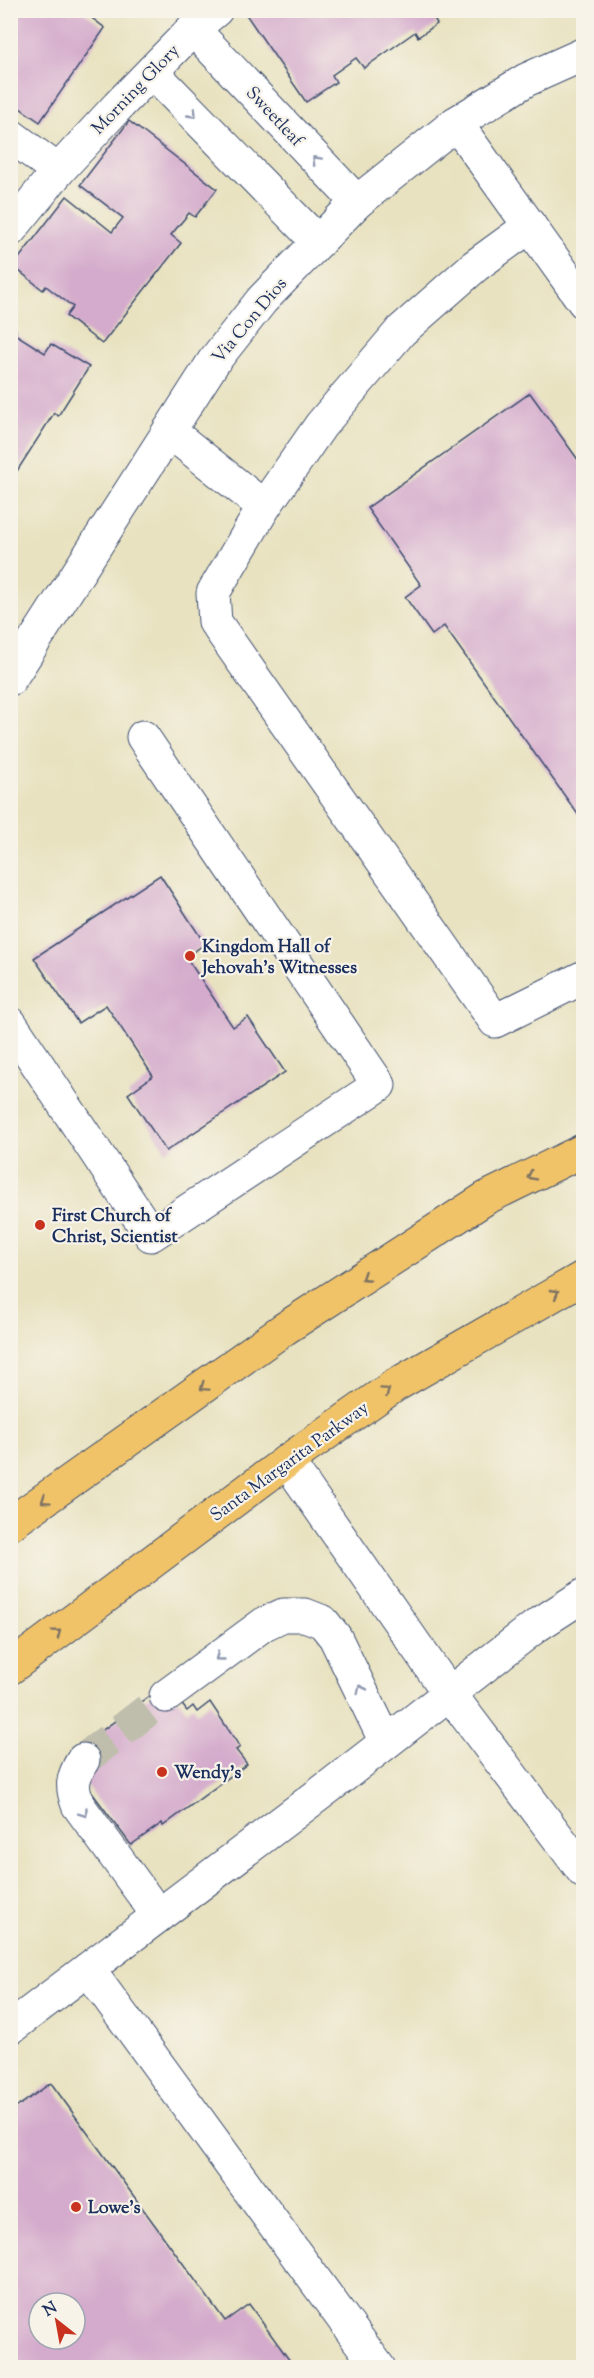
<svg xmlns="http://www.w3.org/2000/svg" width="594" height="2378" viewBox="0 0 594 2378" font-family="'Sorts Mill Goudy',serif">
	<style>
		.building { fill: #d4abcc; fill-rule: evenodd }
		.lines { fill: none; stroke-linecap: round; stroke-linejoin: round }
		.minor-tunnel { stroke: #bfbeac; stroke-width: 33; stroke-dasharray: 33 16; stroke-linecap: butt }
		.minor-casing { stroke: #3a4a6d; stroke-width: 35 }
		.major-casing { stroke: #3a4a6d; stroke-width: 35 }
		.minor { stroke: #fff; stroke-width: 33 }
		.major { stroke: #f1c369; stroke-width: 33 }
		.oneway { stroke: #8d97ae }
		.oneway2 { stroke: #7b7263 }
		.poi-dot { fill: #c8321e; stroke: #f7f3e8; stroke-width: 2 }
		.labels { text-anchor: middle; stroke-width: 4.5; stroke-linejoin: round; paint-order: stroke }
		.street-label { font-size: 18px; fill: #1b2f5e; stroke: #f7f3e8 }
		.poi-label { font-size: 18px; font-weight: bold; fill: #1b2f5e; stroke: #f7f3e8; text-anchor: start }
	</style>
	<rect width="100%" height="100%" fill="#f7f3e8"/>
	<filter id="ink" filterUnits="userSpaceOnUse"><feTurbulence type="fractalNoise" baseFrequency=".0167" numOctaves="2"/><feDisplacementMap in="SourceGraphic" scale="12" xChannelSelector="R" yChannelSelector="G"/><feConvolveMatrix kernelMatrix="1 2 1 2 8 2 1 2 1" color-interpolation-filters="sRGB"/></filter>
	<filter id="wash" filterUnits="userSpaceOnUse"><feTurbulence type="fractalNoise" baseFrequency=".008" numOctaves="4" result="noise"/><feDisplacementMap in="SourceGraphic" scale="24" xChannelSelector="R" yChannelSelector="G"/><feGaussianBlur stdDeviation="1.35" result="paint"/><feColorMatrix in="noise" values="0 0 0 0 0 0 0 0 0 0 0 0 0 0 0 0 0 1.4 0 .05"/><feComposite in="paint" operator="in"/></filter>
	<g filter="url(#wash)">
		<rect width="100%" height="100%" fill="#e8e2c0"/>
		<g id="blocks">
			<g class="building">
				<path d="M10 10H67L71 14 74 10H81L105 28 40 122 10 101Z"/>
				<path d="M243 10H445L434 18 437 24 418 37 415 32 364 68 356 58 332 75 336 82 306 102Z"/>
				<path d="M129 121 217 189 195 217 189 213 171 235 181 243 102 344 66 316 73 307 46 286 43 290 13 266 67 196 112 232 123 218 80 185Z"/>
				<path d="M10 326 16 330 15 334 45 353 51 344 89 367 58 416 54 413 10 482Z"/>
				<path d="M530 393 584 468V823L444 626 432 635 405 597 421 585 367 508Z"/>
				<path d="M160 875 205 944 186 957 233 1027 248 1017 285 1072 166 1151 128 1094 153 1076 106 1005 78 1023 34 958Z"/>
				<path d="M160 1688 180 1702 187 1711 193 1706 197 1712 210 1702 240 1747 236 1750 247 1764 163 1826 162 1823 131 1845 81 1778V1746Z"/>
				<path d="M51 2083 225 2321 249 2304 295 2368H10V2112ZM39 2303H75V2339H39Z"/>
			</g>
		</g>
	</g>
	<g filter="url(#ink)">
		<use href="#blocks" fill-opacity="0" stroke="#3a4a6d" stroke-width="1.5"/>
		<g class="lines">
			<path class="minor-tunnel" d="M83 1760 166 1696"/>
			<defs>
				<g id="minor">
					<path d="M193 29 357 202"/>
					<path d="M152 72 318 242"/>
					<path d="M456 123 584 302"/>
					<path d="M10 135 58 171"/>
					<path d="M530 226 475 266 401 331 321 425 264 507 213 593 215 622 495 1021 584 977"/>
					<path d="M10 230 58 171 118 106 193 29 216 10"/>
					<path d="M169 431 264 507"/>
					<path d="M10 679 214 361 262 300 357 202 456 123 526 80 584 54"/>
					<path d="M10 1023 151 1235 379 1085 143 737"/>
					<path d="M287 1461 449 1693 584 1872"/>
					<path d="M166 1696 264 1624 283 1615H305L323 1622 335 1637 386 1742"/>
					<path d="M83 1760C72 1778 71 1786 78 1805L158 1915"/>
					<path d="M88 1969 379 2368"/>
					<path d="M10 2028 334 1783 536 1626 584 1595"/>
				</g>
				<g id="major">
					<path d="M10 1524 284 1329 486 1198 584 1150"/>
					<path d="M10 1668 287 1461 394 1386 584 1277"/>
				</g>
			</defs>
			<use href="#minor" class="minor-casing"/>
			<use href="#major" class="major-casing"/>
			<use href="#minor" class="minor"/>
			<use href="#major" class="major"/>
		</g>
		<defs><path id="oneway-chevron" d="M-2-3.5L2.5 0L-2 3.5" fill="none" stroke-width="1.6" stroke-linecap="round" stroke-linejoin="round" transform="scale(1.5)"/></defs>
		<g class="oneway">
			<use href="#oneway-chevron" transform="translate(193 114) rotate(46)"/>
			<use href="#oneway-chevron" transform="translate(316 160) rotate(-133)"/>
			<use href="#oneway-chevron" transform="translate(219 1657) rotate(144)"/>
			<use href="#oneway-chevron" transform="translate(361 1689) rotate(-116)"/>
			<use href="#oneway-chevron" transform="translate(84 1813) rotate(54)"/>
		</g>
		<g class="oneway2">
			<use href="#oneway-chevron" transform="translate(531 1176) rotate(154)"/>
			<use href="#oneway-chevron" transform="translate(365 1277) rotate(147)"/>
			<use href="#oneway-chevron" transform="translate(555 1293) rotate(-30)"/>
			<use href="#oneway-chevron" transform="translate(204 1387) rotate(145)"/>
			<use href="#oneway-chevron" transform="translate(386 1391) rotate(-35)"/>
			<use href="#oneway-chevron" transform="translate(45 1500) rotate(145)"/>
			<use href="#oneway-chevron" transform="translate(57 1633) rotate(-37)"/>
		</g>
	</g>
	<g class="poi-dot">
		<circle cx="190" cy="956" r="6"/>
		<circle cx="40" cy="1225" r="6"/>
		<circle cx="162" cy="1772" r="6"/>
		<circle cx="76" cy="2207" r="6"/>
	</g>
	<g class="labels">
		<g class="street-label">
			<text transform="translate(135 89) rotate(-46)" y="6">Morning Glory</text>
			<text transform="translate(275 116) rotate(47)" y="6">Sweetleaf</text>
			<text transform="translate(249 320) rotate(-50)" y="6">Via Con Dios</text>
			<text transform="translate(289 1461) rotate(-36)" y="6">Santa Margarita Parkway</text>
		</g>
		<g class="poi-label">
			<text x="202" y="952">Kingdom Hall of<tspan x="202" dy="21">Jehovah's Witnesses</tspan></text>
			<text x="52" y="1221">First Church of<tspan x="52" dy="21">Christ, Scientist</tspan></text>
			<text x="174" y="1778">Wendy's</text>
			<text x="88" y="2213">Lowe's</text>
		</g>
	</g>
	<rect width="594" height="2378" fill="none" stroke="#f7f3e8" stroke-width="36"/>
	<g transform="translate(57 2321) rotate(329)"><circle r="28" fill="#f7f3e8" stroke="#9fa5b1" stroke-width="1.5"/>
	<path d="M0-4.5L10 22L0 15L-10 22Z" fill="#c8321e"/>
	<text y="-9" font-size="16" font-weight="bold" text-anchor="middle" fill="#1b2f5e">N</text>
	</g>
</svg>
